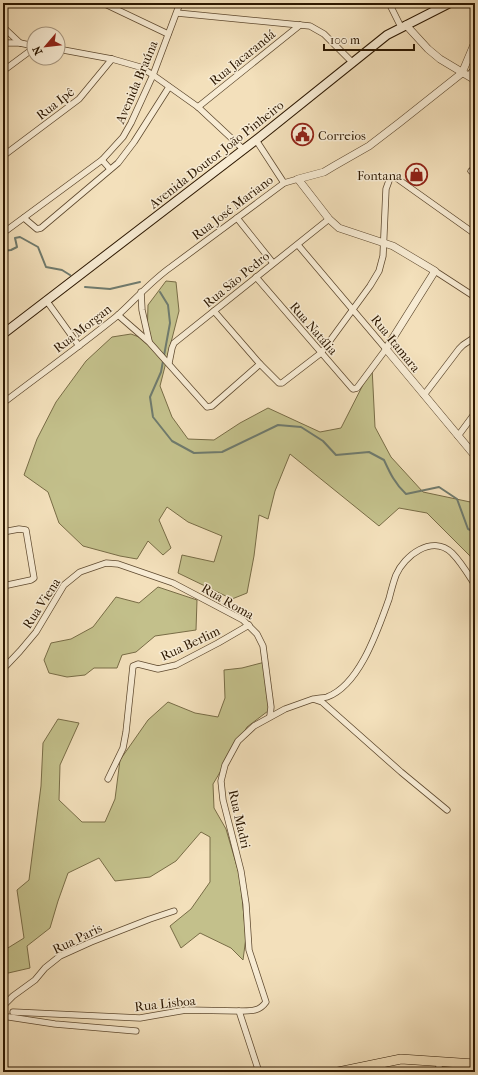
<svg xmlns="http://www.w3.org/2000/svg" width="478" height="1075" viewBox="0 0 478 1075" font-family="'IM FELL French Canon',serif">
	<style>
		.green { fill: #c3c08b; stroke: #786c46 }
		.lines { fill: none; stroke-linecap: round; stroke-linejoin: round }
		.stream { stroke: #6f7a6d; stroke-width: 2 }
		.minor-casing { stroke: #5e492f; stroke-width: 7 }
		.tertiary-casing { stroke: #5e492f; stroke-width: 8 }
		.secondary-casing { stroke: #2c1700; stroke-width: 10 }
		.primary-casing { stroke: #2c1700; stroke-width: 10 }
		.minor { stroke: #f7ebd3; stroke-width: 5.5 }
		.tertiary { stroke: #f7ebd3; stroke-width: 7 }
		.secondary { stroke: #f7ebd3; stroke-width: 8 }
		.primary { stroke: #f3e0bb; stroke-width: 9 }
		.labels { text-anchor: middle; stroke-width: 3; stroke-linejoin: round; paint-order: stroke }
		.street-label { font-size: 13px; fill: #2c1700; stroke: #f7ebd3 }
		.poi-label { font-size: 13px; fill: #2c1700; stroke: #f7ebd3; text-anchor: start }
	</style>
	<rect width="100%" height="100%" fill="#f3e0bb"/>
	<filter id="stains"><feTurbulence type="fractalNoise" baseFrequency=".005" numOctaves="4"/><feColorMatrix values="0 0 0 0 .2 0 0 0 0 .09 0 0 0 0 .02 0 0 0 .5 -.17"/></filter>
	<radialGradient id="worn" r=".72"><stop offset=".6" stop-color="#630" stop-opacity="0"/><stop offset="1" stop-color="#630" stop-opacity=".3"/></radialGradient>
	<g class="green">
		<path d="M166 281 176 282 179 311 160 386 172 417 188 439 214 440 240 423 268 408 320 432 341 428 372 367 375 427 391 457 423 492 475 503V563L470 556 427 513 399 508 379 526 290 454 275 491 268 519 259 515 254 556 247 593 232 599 178 573 182 555 214 562 222 536 188 522 167 507 159 520 171 548 163 555 148 541 137 559 120 556 83 546 59 523 48 492 24 475 37 439 56 402 86 361 112 337 131 334 147 340 148 305Z"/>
		<path d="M158 587 197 600 196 630 155 636 136 652 122 655 117 668H94L85 675 67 677 49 673 44 660 51 643 71 639 93 627 116 597 139 603Z"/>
		<path d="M265 662 272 708 247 727 213 784 214 808 226 829 240 877 246 937 243 960 231 948 200 933 181 948 170 926 191 909 210 882V837L201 832 176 861 150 877 115 881 99 858 68 873 58 901 50 928 27 946 30 968 4 974 3 951 24 938 17 890 29 880 41 786 43 743 58 719 79 723 60 765 59 800 82 822H105L115 799 120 760 148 720 168 702 195 713 218 717 225 698 224 670 242 668Z"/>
	</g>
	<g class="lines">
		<g class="stream">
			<path d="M3 251 11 250 17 247 15 238 20 237 38 247 46 267 62 270 70 275"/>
			<path d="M85 287 110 289 140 282"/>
			<path d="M160 292 168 305 170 323 161 372 150 397 153 417 172 441 194 453 222 452 278 425 301 427 323 441 336 455 369 452 384 460C390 473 395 484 406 494L439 487 457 499 468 529 475 532"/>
		</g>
		<defs>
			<g id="minor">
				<path d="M103 3 168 34"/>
				<path d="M389 3 401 27"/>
				<path d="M177 13 310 26 324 34 353 63"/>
				<path d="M3 27 20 43"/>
				<path d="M3 43H20L34 46"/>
				<path d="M58 49 112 59 140 67 153 75 198 107 243 149"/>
				<path d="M3 71 34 48"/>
				<path d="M469 75 475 68"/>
				<path d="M198 107 300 25"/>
				<path d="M256 140 284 183"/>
				<path d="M3 156 79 99 112 59"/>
				<path d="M102 160 110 169"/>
				<path d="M471 171 475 173"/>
				<path d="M24 218 37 229 41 228 118 163 134 142 169 87"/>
				<path d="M237 218 273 263"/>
				<path d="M3 233 102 160 123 137 131 123 153 75 180 3"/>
				<path d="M435 271 475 297"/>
				<path d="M256 277 351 387 353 389 357 388 386 349 298 245"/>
				<path d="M141 292 142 310 149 341"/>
				<path d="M46 300 79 346"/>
				<path d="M214 311 260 364 279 383H282L321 353 370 286 379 271 383 256 386 189 390 178 395 177 402 182 475 234"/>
				<path d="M118 315 149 342 207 407 212 406 260 364"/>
				<path d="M169 363 172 348 174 343 329 219"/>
				<path d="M424 395 459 349 463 345 475 337"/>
				<path d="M3 403C41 374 80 346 117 316 135 300 151 281 171 267L284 183 298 179"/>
				<path d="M458 436 475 413"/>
				<path d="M3 532 19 529 26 530 34 578 31 580 3 586"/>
				<path d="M3 669 20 651 36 632 64 585 80 572 106 563 118 564 173 583 243 620 257 634 263 646 271 707 270 716"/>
				<path d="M315 699C319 698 324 698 327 697 360 685 378 629 389 599 391 591 393 583 396 575 404 556 432 534 452 553 461 562 468 574 475 585"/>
				<path d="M108 779 123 748 126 732 133 666 138 664 158 669 176 665 218 643 249 625"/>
				<path d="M3 1004 6 1003 13 996 35 980 45 968 60 956 91 942 150 919 174 911"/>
				<path d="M239 1011C250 1011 259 1012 266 1002L249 950 246 904 241 871 223 800 221 781 225 765 238 741 254 726 285 709 313 699 322 702 401 772 447 810"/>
				<path d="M13 1012 140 1018 186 1010 239 1011 259 1072"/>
				<path d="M9 1017 55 1024 136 1031"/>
				<path d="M438 1072 440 1061"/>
			</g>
			<g id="tertiary">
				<path d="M406 25 428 49 440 59 475 80"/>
				<path d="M475 42 462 73 399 123 369 146 334 166 324 172 298 179 329 219 339 228 393 246 435 271 386 349 475 456"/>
			</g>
			<path id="secondary" d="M3 334 256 140 387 35 450 3"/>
			<path id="primary" d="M338 1072 401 1059 475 1064"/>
		</defs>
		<use href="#minor" class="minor-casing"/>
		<use href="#tertiary" class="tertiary-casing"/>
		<use href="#secondary" class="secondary-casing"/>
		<use href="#primary" class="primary-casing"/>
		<use href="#minor" class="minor"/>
		<use href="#tertiary" class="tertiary"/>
		<use href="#secondary" class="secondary"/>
		<use href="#primary" class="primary"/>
	</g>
	<defs>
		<symbol id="civic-ring" viewBox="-11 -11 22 22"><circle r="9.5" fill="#f7ebd3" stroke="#8f2418" stroke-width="1.5"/><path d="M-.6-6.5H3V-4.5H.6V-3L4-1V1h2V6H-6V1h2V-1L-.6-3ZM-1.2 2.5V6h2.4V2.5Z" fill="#8f2418"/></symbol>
		<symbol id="shop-ring" viewBox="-11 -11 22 22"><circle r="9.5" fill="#f7ebd3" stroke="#8f2418" stroke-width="1.5"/><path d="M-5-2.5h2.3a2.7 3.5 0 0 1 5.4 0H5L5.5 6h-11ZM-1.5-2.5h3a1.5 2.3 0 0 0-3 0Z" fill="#8f2418"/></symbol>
	</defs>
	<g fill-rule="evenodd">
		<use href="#civic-ring" x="290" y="122" width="25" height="25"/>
		<use href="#shop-ring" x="404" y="162" width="25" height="25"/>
	</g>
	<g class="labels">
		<g class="street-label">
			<text transform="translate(242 57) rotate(-39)" y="5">Rua Jacarandá</text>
			<text transform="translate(136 82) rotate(-67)" y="5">Avenida Braúna</text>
			<text transform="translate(55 103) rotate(-38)" y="5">Rua Ipê</text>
			<text transform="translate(216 154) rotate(-38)" y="5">Avenida Doutor João Pinheiro</text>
			<text transform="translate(232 207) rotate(-37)" y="5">Rua José Mariano</text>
			<text transform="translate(236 279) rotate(-39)" y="5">Rua São Pedro</text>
			<text transform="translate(82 328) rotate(-38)" y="5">Rua Morgan</text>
			<text transform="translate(314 328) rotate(49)" y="5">Rua Natália</text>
			<text transform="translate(396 343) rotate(51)" y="5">Rua Itamara</text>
			<text transform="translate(228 601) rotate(30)" y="5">Rua Roma</text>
			<text transform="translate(41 603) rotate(-57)" y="5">Rua Viena</text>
			<text transform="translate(190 643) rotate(-25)" y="5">Rua Berlim</text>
			<text transform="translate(240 819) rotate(77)" y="5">Rua Madri</text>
			<text transform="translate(77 938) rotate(-26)" y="5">Rua Paris</text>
			<text transform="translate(165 1003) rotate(-6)" y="5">Rua Lisboa</text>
		</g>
		<g class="poi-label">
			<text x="318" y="140">Correios</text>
			<text x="402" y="180" text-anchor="end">Fontana</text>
		</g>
	</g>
	<rect width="478" height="1075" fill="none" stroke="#f3e0bb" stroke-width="16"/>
	<rect x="4" y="4" width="470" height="1067" fill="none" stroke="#2c1700" stroke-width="2"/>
	<rect x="8" y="8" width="462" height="1059" fill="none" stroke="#2c1700"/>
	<g transform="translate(46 46) rotate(242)"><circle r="19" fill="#f7ebd3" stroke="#a6967f"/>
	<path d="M0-3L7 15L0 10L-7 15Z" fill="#8f2418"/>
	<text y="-6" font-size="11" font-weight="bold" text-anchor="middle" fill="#2c1700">N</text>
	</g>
	<path d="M324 44v6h90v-6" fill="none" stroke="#2c1700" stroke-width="2"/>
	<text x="330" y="44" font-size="12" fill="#2c1700" stroke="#f7ebd3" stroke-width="3" paint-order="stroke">100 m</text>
	<rect width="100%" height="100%" filter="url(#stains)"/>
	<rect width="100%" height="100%" fill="url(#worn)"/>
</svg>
